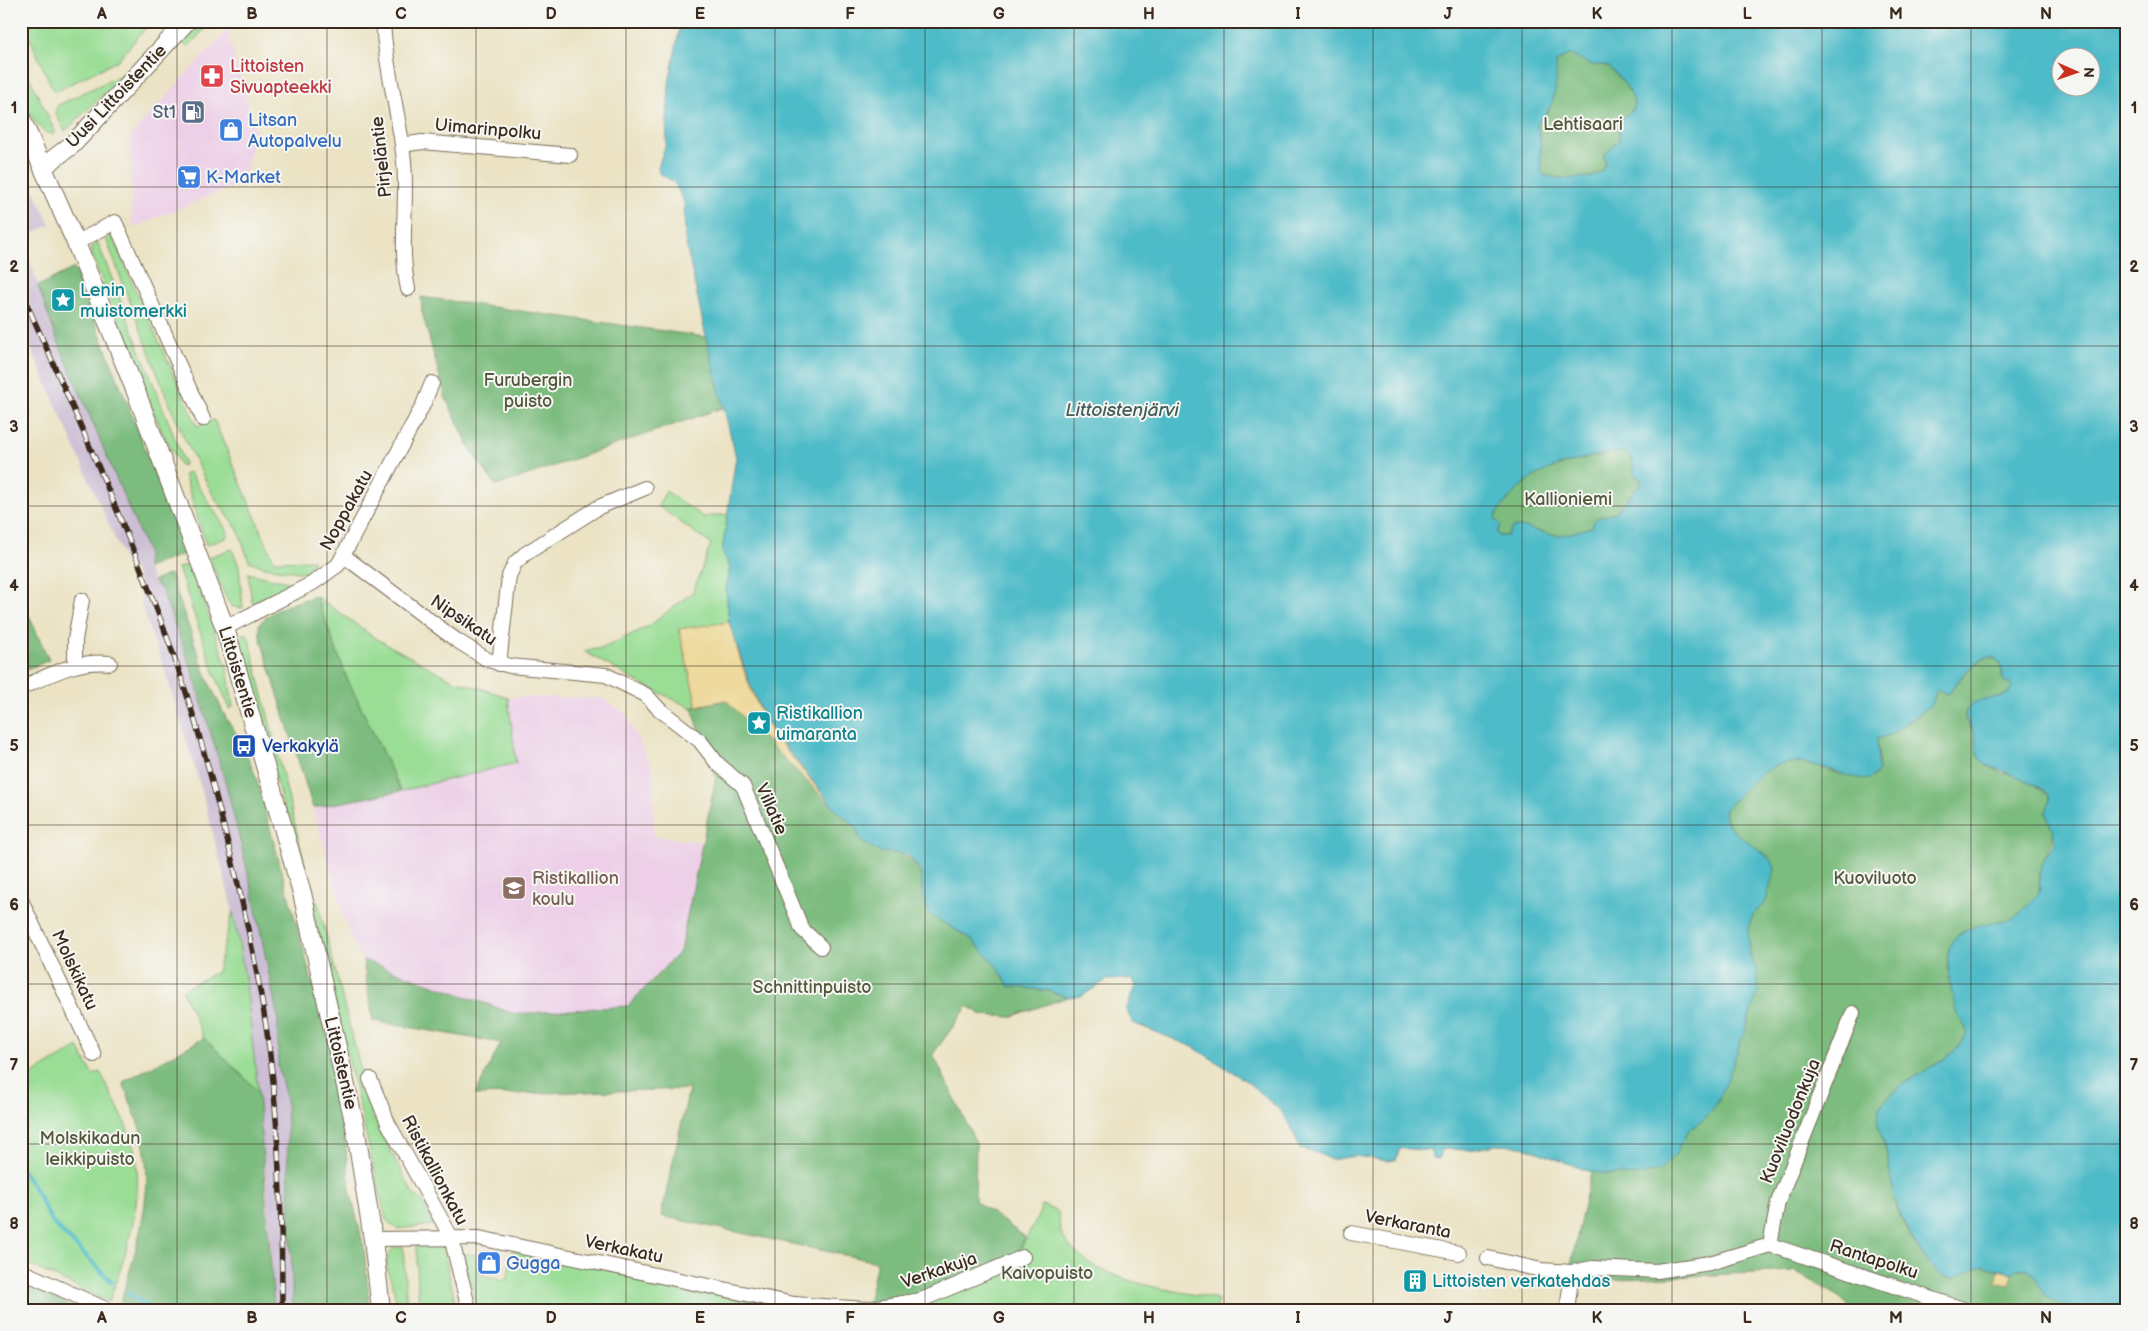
<svg xmlns="http://www.w3.org/2000/svg" width="2148" height="1331" viewBox="0 0 2148 1331" font-family="'Balsamiq Sans',sans-serif">
	<style>
		.built { fill: #edd0e8 }
		.industrial { fill: #ccbed4 }
		.green { fill: #9add95; stroke: #6a845a }
		.forest { fill: #7bbc7e; stroke: #5b734e }
		.sand { fill: #eeda9e; stroke: #94825e }
		.water { fill: #4ebbc8; stroke: #447273; fill-rule: evenodd }
		.lines { fill: none; stroke-linecap: round; stroke-linejoin: round }
		.stream { stroke: #4ebbc8; stroke-width: 4.5 }
		.minor-casing { stroke: #796b58; stroke-width: 16 }
		.tertiary-casing { stroke: #796b58; stroke-width: 20 }
		.minor { stroke: #fff; stroke-width: 14 }
		.tertiary { stroke: #fff; stroke-width: 18 }
		.rail-casing { stroke: #3b2a1e; stroke-width: 5.5 }
		.rail { stroke: #f6f6f2; stroke-width: 4; stroke-dasharray: 11; stroke-linecap: butt }
		.grid { fill: none; stroke: #3b2a1e; stroke-width: 1; stroke-opacity: 0.55 }
		.labels { text-anchor: middle; stroke-width: 4; stroke-linejoin: round; paint-order: stroke }
		.health-label { font-size: 18px; fill: #be3a42; stroke: #f6f6f2; text-anchor: start }
		.street-label { font-size: 18px; fill: #3b2a1e; stroke: #f6f6f2 }
		.service-label { font-size: 18px; fill: #4e5e75; stroke: #f6f6f2; text-anchor: end }
		.shop-label { font-size: 18px; fill: #366cbe; stroke: #f6f6f2; text-anchor: start }
		.park-label { font-size: 18px; fill: #53573c; stroke: #f6f6f2 }
		.culture-label { font-size: 18px; fill: #0d838f; stroke: #f6f6f2; text-anchor: start }
		.transit-label { font-size: 18px; fill: #164399; stroke: #f6f6f2; text-anchor: start }
		.education-label { font-size: 18px; fill: #785e54; stroke: #f6f6f2; text-anchor: start }
		.water-label { font-size: 19px; font-style: italic; fill: #425d5a; stroke: #f6f6f2 }
		.neatline { fill: none; stroke: #3b2a1e; stroke-width: 2 }
		.grid-label { font-size: 16px; text-anchor: middle; font-weight: bold; fill: #3b2a1e }
	</style>
	<rect width="100%" height="100%" fill="#f6f6f2"/>
	<filter id="ink" filterUnits="userSpaceOnUse"><feTurbulence type="fractalNoise" baseFrequency=".02" numOctaves="2"/><feDisplacementMap in="SourceGraphic" scale="10" xChannelSelector="R" yChannelSelector="G"/><feConvolveMatrix kernelMatrix="1 2 1 2 8 2 1 2 1" color-interpolation-filters="sRGB"/></filter>
	<filter id="wash" filterUnits="userSpaceOnUse"><feTurbulence type="fractalNoise" baseFrequency=".0096" numOctaves="4" result="noise"/><feDisplacementMap in="SourceGraphic" scale="20" xChannelSelector="R" yChannelSelector="G"/><feGaussianBlur stdDeviation="1.12" result="paint"/><feColorMatrix in="noise" values="0 0 0 0 0 0 0 0 0 0 0 0 0 0 0 0 0 1.4 0 .05"/><feComposite in="paint" operator="in"/></filter>
	<g filter="url(#wash)">
		<rect width="100%" height="100%" fill="#ebe3c4"/>
		<g class="built">
			<path d="M227 30 255 130 243 182 132 228 130 136Z"/>
			<path d="M508 697 601 698 626 714 653 770 654 836 702 842 680 951 628 1006 515 1014 363 960 349 934 313 808 401 791 515 763Z"/>
		</g>
		<path class="industrial" d="M21 161 50 225 22 238 55 334 147 551 146 565 153 581 161 588 191 667 226 784 252 889 278 1019V1066L286 1098 293 1310H274L267 1195 246 984 233 911 200 784 166 674 141 605V587L134 569 124 559 30 346 21 319Z"/>
		<g class="green">
			<path d="M22 21H152L117 61 54 92Z"/>
			<path d="M201 21H212L188 47 182 42Z"/>
			<path d="M21 60 55 131V134C39 136 26 108 22 95 19 85 21 71 21 60Z"/>
			<path d="M127 72 65 131 55 112 58 105Z"/>
			<path d="M111 235 197 426 214 420 274 561 314 560 305 573 264 567 249 561 238 530 213 495 186 442 166 396 106 239Z"/>
			<path d="M97 241 185 464 181 466 162 432 92 255V247Z"/>
			<path d="M189 472 228 532 226 538 206 545 184 474Z"/>
			<path d="M666 491 703 517 729 514 722 551 730 568 726 591 729 622 679 629 697 706 692 708 643 685 584 651 603 648 649 626 693 592 711 544 658 506Z"/>
			<path d="M232 549 239 566 243 608 232 607 226 598 209 557Z"/>
			<path d="M190 564 227 667 233 707 230 709 214 672 178 568Z"/>
			<path d="M248 573 296 584 252 603Z"/>
			<path d="M316 596 375 638 453 680 508 697 516 763 401 791 346 676Z"/>
			<path d="M244 633 248 635 308 877 301 871 240 649V640Z"/>
			<path d="M313 900 318 903 373 1118 413 1194 422 1200 433 1225 397 1229 386 1220 312 904Z"/>
			<path d="M233 911 246 984 258 1091 204 1038 182 990 217 972Z"/>
			<path d="M78 1047 93 1075 100 1072C112 1097 127 1122 134 1149 146 1195 125 1259 109 1302L21 1261V1081Z"/>
			<path d="M1042 1205 1058 1212C1059 1220 1059 1231 1064 1238 1091 1283 1171 1289 1218 1299L1216 1310H898L1019 1252 1038 1216Z"/>
			<path d="M442 1243 457 1310H419L416 1244Z"/>
			<path d="M403 1247 407 1307H395C395 1302 396 1296 394 1291 390 1273 380 1266 393 1248Z"/>
			<path d="M512 1250 803 1310H478L462 1254H474L480 1275 507 1280Z"/>
		</g>
		<g class="forest">
			<path d="M1568 55C1578 56 1581 59 1589 63 1594 66 1601 63 1608 67 1615 71 1634 94 1634 103 1634 113 1623 116 1620 125 1618 129 1620 135 1619 140L1604 156 1606 164 1601 172 1592 177 1563 179 1544 175 1541 171V144L1537 124 1549 111 1556 62Z"/>
			<path d="M74 268 186 553 147 568V551L55 334 38 286Z"/>
			<path d="M421 297 706 337 725 407 496 486 472 452 446 399 422 312Z"/>
			<path d="M1623 452 1632 458 1634 474 1640 479 1641 485C1629 491 1625 507 1613 513 1603 518 1596 514 1592 527 1580 530 1567 536 1554 535 1540 534 1525 524 1512 528L1507 536H1499C1497 531 1494 524 1495 518 1497 507 1528 479 1538 474 1561 463 1597 454 1623 452Z"/>
			<path d="M170 574 207 678 226 718 240 739 256 777 339 1080 350 1190 364 1248 368 1291V1310H293L286 1098 278 1066V1019L252 889 226 784 191 667 161 588 153 581Z"/>
			<path d="M316 596 346 676 401 791 313 808 260 637 259 624C272 608 297 602 316 596Z"/>
			<path d="M21 598 49 660 26 670 21 659Z"/>
			<path d="M1990 657 1998 660 2002 670V677L2012 687 2009 693 1969 706 1965 712V720L1975 734 1984 764 2004 774 2009 773 2027 780 2049 795 2050 800 2046 813C2061 847 2049 839 2041 869 2039 876 2040 885 2039 893 2032 899 2021 914 2015 917 1988 933 1943 917 1948 968 1949 983 1953 999 1958 1013 1960 1021 1967 1025 1967 1034 1948 1068 1893 1080 1881 1107 1874 1123 1882 1136 1886 1152 1891 1169 1891 1187 1896 1204 1902 1227 1927 1272 1951 1279L1983 1265 1999 1270 2029 1269 2056 1302 2081 1310H1852L1840 1297 1794 1271 1584 1281 1570 1269 1591 1172 1635 1176 1679 1148 1689 1130 1704 1119 1748 1026 1757 972 1750 955 1748 928 1753 915 1766 901 1769 857C1756 848 1720 827 1725 809L1760 773 1780 763H1802L1818 766 1839 774 1875 776 1879 761 1877 739C1892 735 1924 714 1933 701 1935 698 1935 693 1937 690L1949 694C1959 680 1973 661 1990 657Z"/>
			<path d="M726 700 835 809 855 826 862 842C921 859 916 855 929 914L971 939 998 968 1009 986 1049 991 1068 997 1010 1017 982 1015 968 1006 933 1054 976 1143 975 1201 1025 1237 1019 1252 919 1297 868 1304 877 1262 661 1216 689 1089 475 1095 501 1043 373 1021 363 960 515 1014 628 1006 680 951 716 777 692 708Z"/>
			<path d="M204 1038 258 1091 274 1310H129L120 1305C136 1248 158 1188 140 1129 135 1113 128 1097 123 1082Z"/>
			<path d="M21 1281 79 1310H21Z"/>
		</g>
		<g class="sand">
			<path d="M729 622C739 653 747 687 763 715 782 749 811 779 835 809L726 700 697 706 679 629Z"/>
			<path d="M1999 1270 2012 1273 2010 1285 1996 1282Z"/>
		</g>
		<path class="water" d="M681 21H2127V1310C2101 1310 2068 1314 2047 1296 2035 1286 2034 1256 2012 1273L1983 1265 1952 1279C1931 1279 1903 1225 1897 1206 1891 1190 1890 1171 1887 1154 1884 1138 1872 1124 1881 1107 1899 1076 1948 1069 1967 1034 1967 1026 1962 1023 1959 1017 1952 1000 1939 948 1957 936 1965 931 1975 925 1985 924 1995 922 2005 923 2015 917 2020 914 2033 898 2039 893L2041 864 2054 844 2055 838 2046 813 2050 800 2049 795C2039 783 2007 773 1992 767 1988 765 1984 765 1982 762 1974 754 1978 741 1974 732 1967 720 1960 715 1972 703L2002 696 2009 693 2012 687 2010 684 2004 682 2000 664 1994 657C1975 655 1958 681 1949 694L1937 690 1931 705 1892 734 1877 739 1878 771 1870 779C1851 779 1836 771 1818 766 1771 753 1755 779 1725 809 1718 834 1770 847 1775 869L1766 901 1753 915 1748 928 1750 955 1757 972 1759 990 1725 1086 1716 1105 1704 1119 1689 1130 1675 1155 1659 1171 1635 1176 1591 1172 1521 1146 1496 1145 1470 1150 1442 1149 1438 1159 1432 1158 1431 1151 1400 1148 1396 1160 1387 1161 1356 1156 1331 1160 1320 1154 1300 1149 1291 1126 1281 1111 1245 1080 1193 1047 1133 1023 1126 1010 1136 986 1132 979 1107 980 1082 996 1068 997 1049 991 1009 986 998 968 971 939 929 914 924 901 920 871 913 861 906 854 880 852 862 842 855 826 835 809 774 733 762 713 747 676 729 622 726 591 730 568 722 551 736 457 706 337 685 239 684 202 674 182 659 173 658 167 666 144 669 83ZM1568 55C1578 56 1581 60 1589 64 1596 67 1602 63 1609 67 1617 73 1636 96 1634 106 1632 113 1625 115 1620 120L1619 140 1604 156 1606 165 1601 172 1592 177 1563 179 1544 175 1541 171V144L1537 124C1556 107 1557 86 1556 62ZM2060 58H2090V88H2060ZM1623 452 1632 458 1634 474 1641 479V485C1630 491 1625 507 1613 513 1603 518 1596 514 1592 527 1580 530 1567 536 1554 535 1540 534 1525 524 1512 528L1507 536H1499L1497 532 1501 525 1495 519C1499 506 1524 481 1537 475 1557 464 1600 453 1623 452Z"/>
		<g class="lines">
			<g class="stream">
				<path d="M21 1169 34 1187 52 1222 112 1282"/>
				<path d="M127 1293 153 1310"/>
			</g>
		</g>
	</g>
	<g filter="url(#ink)">
		<g class="lines">
			<defs>
				<g id="minor">
					<path d="M383 21C385 69 400 115 404 162 408 204 399 247 408 289"/>
					<path d="M402 145 422 142 570 155"/>
					<path d="M76 243 115 222 203 419"/>
					<path d="M344 556 456 640 488 660 510 666 606 675 646 695 659 709 700 741 717 763 743 786 802 929 821 947"/>
					<path d="M225 628 313 583 338 565 423 405 432 383"/>
					<path d="M75 664V640L82 600"/>
					<path d="M499 664 509 576 515 563 525 554 599 507 645 488"/>
					<path d="M21 688C52 674 75 660 110 663"/>
					<path d="M21 900 94 1055"/>
					<path d="M370 1079 388 1123 451 1237 469 1310"/>
					<path d="M1351 1233 1459 1253"/>
					<path d="M373 1239 479 1238 794 1304 866 1309 921 1300 1023 1257"/>
					<path d="M1770 1245 1778 1202 1853 1013"/>
					<path d="M1770 1245 1966 1310"/>
					<path d="M1488 1258 1541 1270 1572 1272 1593 1268 1657 1271 1710 1263 1770 1245"/>
					<path d="M21 1271 108 1310"/>
					<path d="M1567 1310 1572 1272"/>
				</g>
				<g id="tertiary">
					<path d="M21 118 76 243 136 392 225 628 302 893 355 1126 373 1239 381 1310"/>
					<path d="M43 167 73 144 187 21"/>
				</g>
			</defs>
			<use href="#minor" class="minor-casing"/>
			<use href="#tertiary" class="tertiary-casing"/>
			<use href="#minor" class="minor"/>
			<use href="#tertiary" class="tertiary"/>
			<defs>
				<path id="rail" d="M21 291C73 408 126 525 170 645 197 720 217 798 236 876 252 943 266 1012 273 1081 280 1157 282 1233 282 1310"/>
			</defs>
			<use href="#rail" class="rail-casing"/>
			<use href="#rail" class="rail"/>
		</g>
	</g>
	<path class="grid" d="M177 21V1310M327 21V1310M476 21V1310M626 21V1310M775 21V1310M925 21V1310M1074 21V1310M1224 21V1310M1373 21V1310M1522 21V1310M1672 21V1310M1822 21V1310M1971 21V1310M21 187H2127M21 346H2127M21 506H2127M21 666H2127M21 825H2127M21 984H2127M21 1144H2127"/>
	<defs>
		<symbol id="pharmacy-square" viewBox="-11 -11 22 22"><rect x="-9" y="-9" width="18" height="18" rx="4" fill="#e0444e" stroke="#f6f6f2"/><path d="M-2-6h4v4h4v4h-4v4h-4v-4h-4v-4h4Z" fill="#fff"/></symbol>
		<symbol id="fuel-square" viewBox="-11 -11 22 22"><rect x="-9" y="-9" width="18" height="18" rx="4" fill="#5c6f8a" stroke="#f6f6f2"/><path d="M-5.5-6h7V0h2V4h1.3V-2.5L3-4.5l.8-.8L6-3V5H2.5V1h-1V6h-7ZM-4.2-4.7v3.2H.2V-4.7Z" fill="#fff"/></symbol>
		<symbol id="shop-square" viewBox="-11 -11 22 22"><rect x="-9" y="-9" width="18" height="18" rx="4" fill="#3f7fe0" stroke="#f6f6f2"/><path d="M-5-2.5h2.3a2.7 3.5 0 0 1 5.4 0H5L5.5 6h-11ZM-1.5-2.5h3a1.5 2.3 0 0 0-3 0Z" fill="#fff"/></symbol>
		<symbol id="supermarket-square" viewBox="-11 -11 22 22"><rect x="-9" y="-9" width="18" height="18" rx="4" fill="#3f7fe0" stroke="#f6f6f2"/><path d="M-6-5.5h2.5l.6 2H6L4.5 2H-2.5L-4.4-4H-6ZM-1.5 3.2a1.3 1.3 0 1 0 .1 0ZM3 3.2a1.3 1.3 0 1 0 .1 0Z" fill="#fff"/></symbol>
		<symbol id="sight-square" viewBox="-11 -11 22 22"><rect x="-9" y="-9" width="18" height="18" rx="4" fill="#0f9aa8" stroke="#f6f6f2"/><path d="M0-6L1.8-2.2L6-1.7L2.9 1.2L3.7 5.4L0 3.3L-3.7 5.4L-2.9 1.2L-6-1.7L-1.8-2.2Z" fill="#fff"/></symbol>
		<symbol id="bus-square" viewBox="-11 -11 22 22"><rect x="-9" y="-9" width="18" height="18" rx="4" fill="#1a4fb4" stroke="#f6f6f2"/><path d="M-5-6H5V4H4V6H2V4H-2V6H-4V4H-5ZM-3.5-4V0h7V-4ZM-3.5 1.2v1.5H-2V1.2ZM2 1.2v1.5H3.5V1.2Z" fill="#fff"/></symbol>
		<symbol id="school-square" viewBox="-11 -11 22 22"><rect x="-9" y="-9" width="18" height="18" rx="4" fill="#8d6e63" stroke="#f6f6f2"/><path d="M0-5L7-2L0 1L-7-2ZM-4 1L0 2.5L4 1V4Q0 6-4 4Z" fill="#fff"/></symbol>
		<symbol id="building-square" viewBox="-11 -11 22 22"><rect x="-9" y="-9" width="18" height="18" rx="4" fill="#0f9aa8" stroke="#f6f6f2"/><path d="M-4-6H4V6H1V3H-1V6H-4ZM-2.5-4.3h1.7v1.8h-1.7ZM.8-4.3h1.7v1.8H.8ZM-2.5-1h1.7V.8h-1.7ZM.8-1h1.7V.8H.8Z" fill="#fff"/></symbol>
	</defs>
	<g fill-rule="evenodd">
		<use href="#pharmacy-square" x="198" y="62" width="28" height="28"/>
		<use href="#fuel-square" x="179" y="98" width="28" height="28"/>
		<use href="#shop-square" x="217" y="116" width="28" height="28"/>
		<use href="#supermarket-square" x="175" y="163" width="28" height="28"/>
		<use href="#sight-square" x="49" y="286" width="28" height="28"/>
		<use href="#sight-square" x="745" y="709" width="28" height="28"/>
		<use href="#bus-square" x="230" y="732" width="28" height="28"/>
		<use href="#school-square" x="500" y="874" width="28" height="28"/>
		<use href="#shop-square" x="475" y="1249" width="28" height="28"/>
		<use href="#building-square" x="1401" y="1267" width="28" height="28"/>
	</g>
	<g class="labels">
		<g class="health-label">
			<text x="230" y="72">Littoisten<tspan x="230" dy="21">Sivuapteekki</tspan></text>
		</g>
		<g class="street-label">
			<text transform="translate(116 96) rotate(-46)" y="6">Uusi Littoistentie</text>
			<text transform="translate(488 129) rotate(5)" y="6">Uimarinpolku</text>
			<text transform="translate(381 157) rotate(-96)" y="6">Pirjeläntie</text>
			<text transform="translate(346 510) rotate(-61)" y="6">Noppakatu</text>
			<text transform="translate(464 620) rotate(34)" y="6">Nipsikatu</text>
			<text transform="translate(238 672) rotate(73)" y="6">Littoistentie</text>
			<text transform="translate(772 809) rotate(66)" y="6">Villatie</text>
			<text transform="translate(75 970) rotate(65)" y="6">Molskikatu</text>
			<text transform="translate(341 1063) rotate(77)" y="6">Littoistentie</text>
			<text transform="translate(1790 1121) rotate(-68)" y="6">Kuoviluodonkuja</text>
			<text transform="translate(435 1170) rotate(62)" y="6">Ristikallionkatu</text>
			<text transform="translate(1408 1224) rotate(11)" y="6">Verkaranta</text>
			<text transform="translate(624 1249) rotate(12)" y="6">Verkakatu</text>
			<text transform="translate(1874 1259) rotate(18)" y="6">Rantapolku</text>
			<text transform="translate(939 1270) rotate(-19)" y="6">Verkakuja</text>
		</g>
		<g class="service-label">
			<text x="176" y="118">St1</text>
		</g>
		<g class="shop-label">
			<text x="248" y="126">Litsan<tspan x="248" dy="21">Autopalvelu</tspan></text>
			<text x="206" y="183">K-Market</text>
			<text x="506" y="1269">Gugga</text>
		</g>
		<g class="park-label">
			<text x="1583" y="130">Lehtisaari</text>
			<text x="528" y="386">Furubergin<tspan x="528" dy="21">puisto</tspan></text>
			<text x="1568" y="505">Kallioniemi</text>
			<text x="1875" y="884">Kuoviluoto</text>
			<text x="812" y="993">Schnittinpuisto</text>
			<text x="90" y="1144">Molskikadun<tspan x="90" dy="21">leikkipuisto</tspan></text>
			<text x="1047" y="1279">Kaivopuisto</text>
		</g>
		<g class="culture-label">
			<text x="80" y="296">Lenin<tspan x="80" dy="21">muistomerkki</tspan></text>
			<text x="776" y="719">Ristikallion<tspan x="776" dy="21">uimaranta</tspan></text>
			<text x="1432" y="1287">Littoisten verkatehdas</text>
		</g>
		<g class="transit-label">
			<text x="262" y="752">Verkakylä</text>
		</g>
		<g class="education-label">
			<text x="532" y="884">Ristikallion<tspan x="532" dy="21">koulu</tspan></text>
		</g>
		<g class="water-label">
			<text x="1122" y="416">Littoistenjärvi</text>
		</g>
	</g>
	<rect width="2148" height="1331" fill="none" stroke="#f6f6f2" stroke-width="55"/>
	<g transform="translate(2076 72) rotate(92)"><circle r="24" fill="#f6f6f2" stroke="#aba49d"/>
	<path d="M0-4L9 19L0 12L-9 19Z" fill="#c8321e"/>
	<text y="-8" font-size="14" font-weight="bold" text-anchor="middle" fill="#3b2a1e">N</text>
	</g>
	<rect x="28" y="28" width="2092" height="1276" class="neatline"/>
	<g class="grid-label">
		<text x="102" y="19">A</text>
		<text x="252" y="19">B</text>
		<text x="401" y="19">C</text>
		<text x="551" y="19">D</text>
		<text x="700" y="19">E</text>
		<text x="850" y="19">F</text>
		<text x="999" y="19">G</text>
		<text x="1149" y="19">H</text>
		<text x="1298" y="19">I</text>
		<text x="1448" y="19">J</text>
		<text x="1597" y="19">K</text>
		<text x="1747" y="19">L</text>
		<text x="1896" y="19">M</text>
		<text x="2046" y="19">N</text>
		<text x="14" y="113">1</text>
		<text x="2134" y="113">1</text>
		<text x="14" y="272">2</text>
		<text x="2134" y="272">2</text>
		<text x="14" y="432">3</text>
		<text x="2134" y="432">3</text>
		<text x="14" y="591">4</text>
		<text x="2134" y="591">4</text>
		<text x="14" y="751">5</text>
		<text x="2134" y="751">5</text>
		<text x="14" y="910">6</text>
		<text x="2134" y="910">6</text>
		<text x="14" y="1070">7</text>
		<text x="2134" y="1070">7</text>
		<text x="14" y="1229">8</text>
		<text x="2134" y="1229">8</text>
		<text x="102" y="1323">A</text>
		<text x="252" y="1323">B</text>
		<text x="401" y="1323">C</text>
		<text x="551" y="1323">D</text>
		<text x="700" y="1323">E</text>
		<text x="850" y="1323">F</text>
		<text x="999" y="1323">G</text>
		<text x="1149" y="1323">H</text>
		<text x="1298" y="1323">I</text>
		<text x="1448" y="1323">J</text>
		<text x="1597" y="1323">K</text>
		<text x="1747" y="1323">L</text>
		<text x="1896" y="1323">M</text>
		<text x="2046" y="1323">N</text>
	</g>
</svg>
